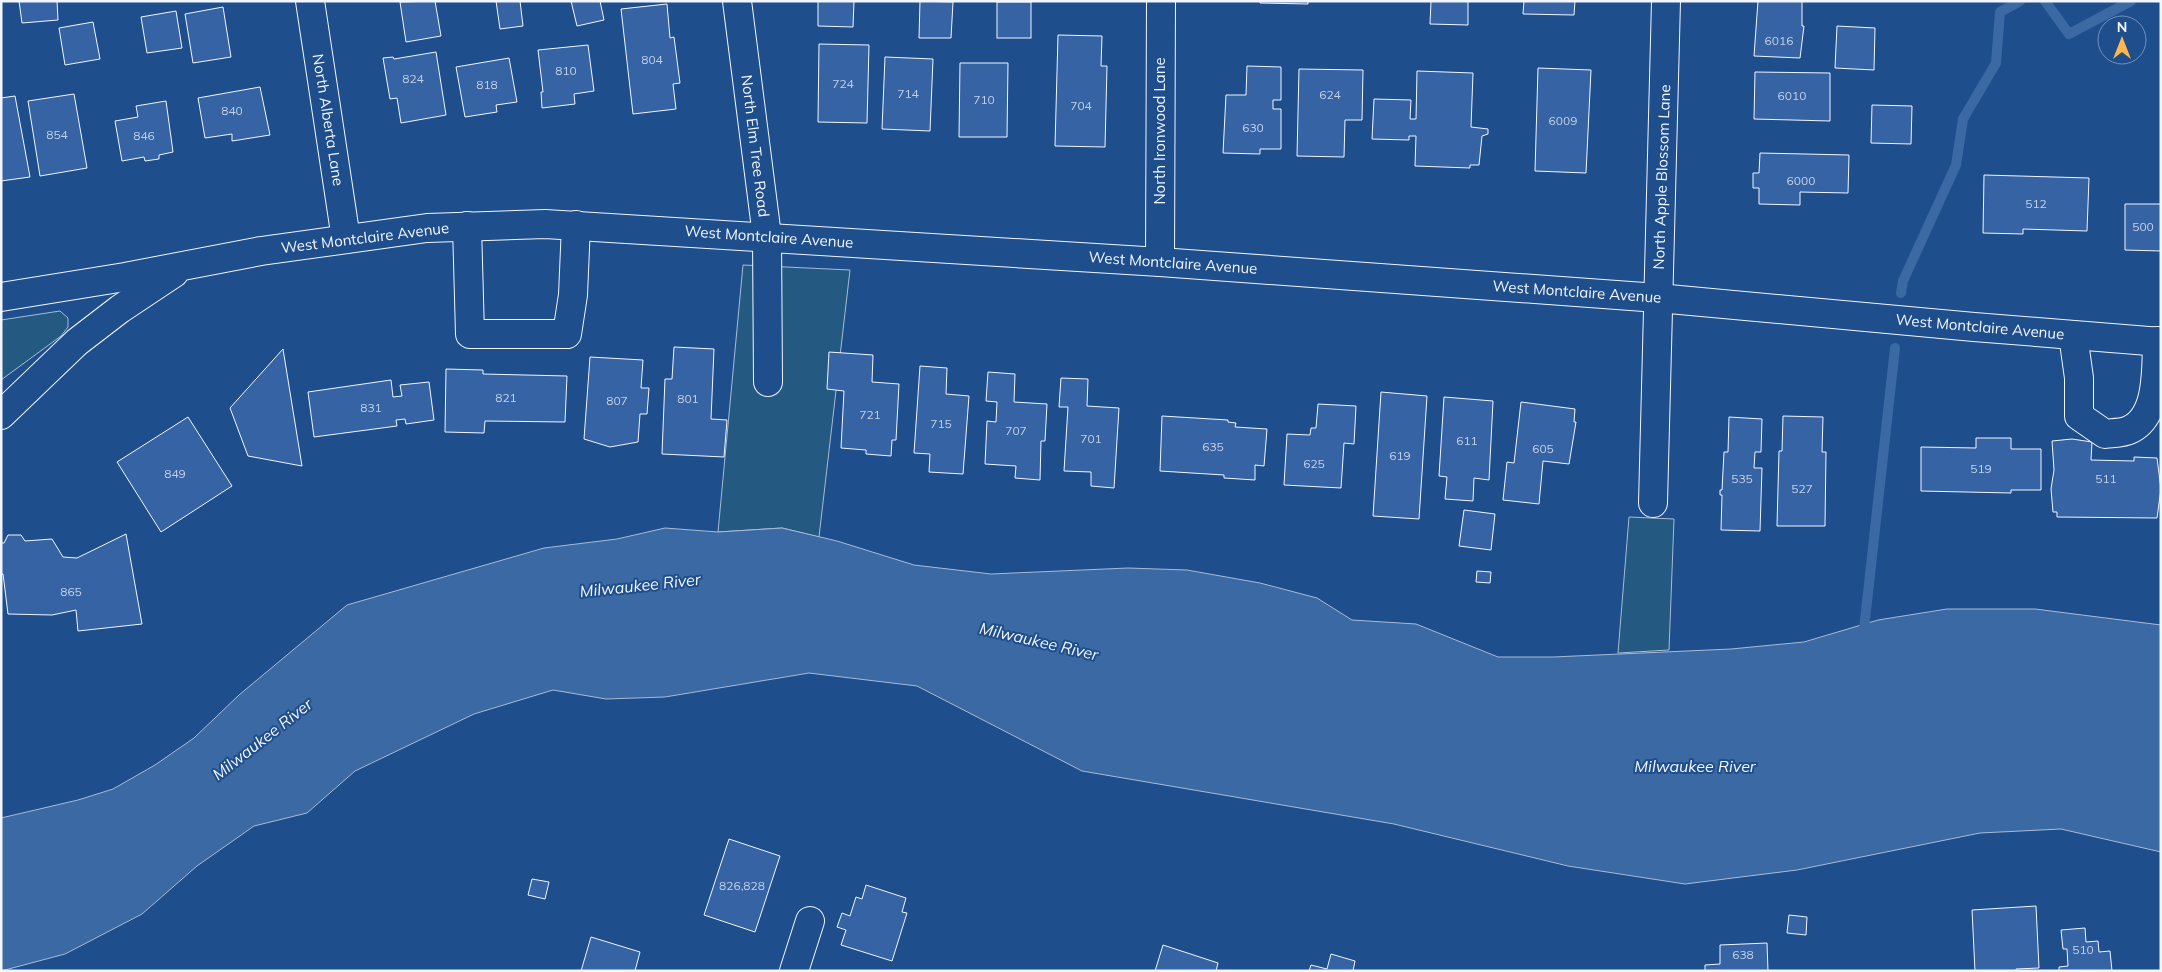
<svg xmlns="http://www.w3.org/2000/svg" width="2162" height="972" viewBox="0 0 2162 972" font-family="Mulish,sans-serif">
	<style>
		.green { fill: #245a82; stroke: #a8bbd7 }
		.water { fill: #3b69a3; stroke: #a8bbd7 }
		.lines { fill: none; stroke-linecap: round; stroke-linejoin: round }
		.stream { stroke: #3b69a3; stroke-width: 10 }
		.building { fill: #3563a3; stroke: #f2f6ff }
		.minor-casing { stroke: #f2f6ff; stroke-width: 30 }
		.minor { stroke: #1f4e8c; stroke-width: 28 }
		.labels { text-anchor: middle; stroke-width: 4; stroke-linejoin: round; paint-order: stroke }
		.number-label { font-size: 12px; fill: #c3d1e8 }
		.street-label { font-size: 15px; fill: #f2f6ff; stroke: #1f4e8c }
		.water-label { font-size: 16px; font-style: italic; fill: #f2f6ff; stroke: #1f4e8c }
	</style>
	<rect width="100%" height="100%" fill="#1f4e8c"/>
	<g class="green">
		<path d="M743 265 850 270 819 537 782 528 718 532Z"/>
		<path d="M60 311 68 318V327L61 336 1 380V320Z"/>
		<path d="M1629 517 1674 519 1669 650 1618 653Z"/>
	</g>
	<path class="water" d="M665 528 718 532 782 528 837 541 914 565 991 574 1128 568 1187 570 1260 583 1317 598 1352 620 1416 624 1498 657H1553L1731 649 1804 642 1878 620 1947 609H2035L2161 625V852L2061 829 1980 833 1797 870 1685 884 1568 866 1394 824 1082 771 917 686 809 673 665 697 606 699 553 690 474 714 355 771 307 813 254 826 197 866 142 914 65 954 1 971V818L78 800 113 789 155 765 194 738 239 695 347 605 544 548 617 539Z"/>
	<g class="lines">
		<g class="stream">
			<path d="M2045 1 2069 34 2131 1"/>
			<path d="M1901 293 1903 281 1956 165 1963 119 1996 63 2000 12 2020 1"/>
			<path d="M1863 638 1895 348"/>
		</g>
	</g>
	<g class="building">
		<path d="M19 1H57L58 20 22 23Z"/>
		<path d="M435 1 441 36 406 42 400 2Z"/>
		<path d="M496 1H520L523 26 500 29Z"/>
		<path d="M571 1H600L604 20 577 26Z"/>
		<path d="M818 1H854L853 27 818 26Z"/>
		<path d="M920 1 953 2 951 38H919Z"/>
		<path d="M1260 1H1308V4L1260 3Z"/>
		<path d="M1431 1H1468V25L1430 24Z"/>
		<path d="M1524 1H1575L1574 15 1523 14Z"/>
		<path d="M1758 1H1802V26H1804L1800 58 1754 56Z"/>
		<rect x="997" y="2" width="34" height="36"/>
		<path d="M667 4 670 38 674 37 680 83 673 84 676 109 633 114 621 9Z"/>
		<path d="M223 7 231 57 193 63 185 14Z"/>
		<path d="M176 11 182 48 147 53 141 17Z"/>
		<path d="M93 22 100 59 65 65 59 28Z"/>
		<path d="M1837 26 1875 28 1874 70 1835 68Z"/>
		<path d="M1058 35 1102 36 1101 66H1107L1105 147 1055 146Z"/>
		<path d="M819 44 869 45 867 123 818 122Z"/>
		<path d="M588 45 594 91 574 94 575 104 542 108 541 92H543L538 50Z"/>
		<path d="M436 52 446 115 401 123 397 98 390 99 383 58 393 57 394 59Z"/>
		<path d="M885 57 933 59 930 131 882 129Z"/>
		<path d="M509 58 517 102 496 105 497 112 465 117 456 67Z"/>
		<path d="M960 63H1008L1007 137H959Z"/>
		<path d="M1247 66 1281 67V100H1273V109H1281V149H1260V154L1223 153 1226 95H1246Z"/>
		<path d="M1538 68 1591 70 1586 173 1535 171Z"/>
		<path d="M1299 69 1363 70 1362 120H1345L1344 157 1297 156Z"/>
		<path d="M1417 71 1473 73 1471 127 1488 129V134L1482 136 1479 165H1470V168L1415 166 1416 136H1409V140L1372 139 1374 99 1411 100 1410 119H1416Z"/>
		<path d="M1755 72 1830 73V121L1754 119Z"/>
		<path d="M260 87 270 135 232 141V134L205 138 198 98Z"/>
		<path d="M74 94 87 168 40 176 28 101Z"/>
		<path d="M15 96 30 177 1 181V98Z"/>
		<path d="M166 101 173 152 159 155V159L145 161 144 157 122 161 115 121 138 117 136 106Z"/>
		<path d="M1872 105 1912 106 1911 144 1871 143Z"/>
		<path d="M1760 153 1849 155 1848 193 1800 192V205L1759 204V188H1753V173H1759Z"/>
		<path d="M1984 175 2089 178 2087 231 2023 229V234L1983 233Z"/>
		<path d="M2125 204H2161V251L2125 250Z"/>
		<path d="M674 347 714 349 711 419 727 420 724 457 662 454 665 379H672Z"/>
		<path d="M283 349 302 466 248 456 230 408Z"/>
		<path d="M829 352 873 355 872 382 899 384 896 440H892L891 456 866 454V450L841 448 844 391 827 389Z"/>
		<path d="M590 357 643 360 641 388H649L647 414H640L638 442 610 447 584 439Z"/>
		<path d="M920 366 947 368 946 394 969 396 963 474 929 472 930 454 914 453Z"/>
		<path d="M446 369 483 370V374L567 376 565 422 485 421 484 433 445 432Z"/>
		<path d="M988 372 1015 374 1014 402 1047 404 1045 441H1041L1040 480 1015 478 1016 466 985 464 987 421 996 422 997 402 986 401Z"/>
		<path d="M1061 378 1088 379 1087 406 1119 408 1114 488 1091 486V472L1064 471 1068 407H1059Z"/>
		<path d="M391 380 393 397 402 396 400 385 429 382 434 420 406 424 405 419 396 420 397 426 314 437 308 392Z"/>
		<path d="M1381 392 1427 396 1419 519 1373 516Z"/>
		<path d="M1444 397 1493 401 1489 480 1474 478 1473 501 1445 499 1447 477 1439 476Z"/>
		<path d="M1521 402 1575 409 1574 422H1576L1569 464 1543 461 1539 504 1503 500 1507 462 1514 463Z"/>
		<path d="M1318 404 1356 406 1354 444 1344 443 1341 488 1284 485 1287 434 1310 435 1311 428H1316Z"/>
		<path d="M1162 416 1228 420V422L1236 423 1235 427 1267 429 1264 466 1255 465V480L1224 478V475L1160 471Z"/>
		<path d="M1783 416 1823 417 1822 452H1826L1825 526H1777L1779 451H1782Z"/>
		<path d="M188 417 232 486 161 532 117 462Z"/>
		<path d="M1729 417 1762 419 1761 452H1755L1754 468H1762L1760 531 1721 530 1722 495H1720V490H1722L1724 452H1728Z"/>
		<path d="M1976 438H2011V449H2041V490H2011V493L1921 491V447L1976 448Z"/>
		<path d="M2072 439 2092 442 2091 460 2134 461V457L2157 458 2161 489 2157 518 2057 517V512H2053L2051 489 2054 470 2052 441Z"/>
		<path d="M1464 510 1495 514 1491 550 1459 546Z"/>
		<path d="M126 534 142 624 78 631 76 610 52 615 8 614 3 574H1V543H4L8 535H21L25 541 52 539 63 557 77 558Z"/>
		<path d="M1477 571 1491 572 1490 583 1476 582Z"/>
		<path d="M729 839 780 856 755 932 704 915Z"/>
		<path d="M532 879 549 882 545 899 528 895Z"/>
		<path d="M866 885 906 898 902 912 907 913 892 961 841 945 846 930 837 927 842 913 850 916 856 897 862 899Z"/>
		<path d="M2036 906 2039 968 2016 969V971H1975L1972 910Z"/>
		<path d="M1789 915 1807 917 1806 935 1787 933Z"/>
		<path d="M2085 928 2086 942 2098 941 2099 952 2110 951 2112 971H2059V967L2068 966 2067 949H2063L2061 930Z"/>
		<path d="M591 937 640 952 635 971H581Z"/>
		<path d="M1767 943 1768 971H1705V965L1720 964V945Z"/>
		<path d="M1163 945 1218 963 1216 971H1155Z"/>
		<path d="M1331 954 1355 961 1353 971H1309L1311 965 1327 969Z"/>
	</g>
	<g class="lines">
		<defs>
			<g id="minor">
				<path d="M310 1 346 239"/>
				<path d="M737 1 767 236 768 382"/>
				<path d="M467 226 470 334H567L573 295 576 225"/>
				<path d="M1160 262 1161 1"/>
				<path d="M1 297 125 277 261 251 427 228 545 224 1160 262 1658 298 1974 327 2161 342"/>
				<path d="M2073 335 2079 378V416L2105 434C2112 433 2123 433 2129 430 2159 417 2156 369 2157 341"/>
				<path d="M1 415 77 342 120 309 174 273"/>
				<path d="M1653 503 1666 1"/>
				<path d="M794 971 810 921"/>
			</g>
		</defs>
		<use href="#minor" class="minor-casing"/>
		<use href="#minor" class="minor"/>
	</g>
	<g class="labels">
		<g class="number-label">
			<text x="1779" y="45">6016</text>
			<text x="652" y="64">804</text>
			<text x="566" y="75">810</text>
			<text x="413" y="83">824</text>
			<text x="843" y="88">724</text>
			<text x="487" y="89">818</text>
			<text x="908" y="98">714</text>
			<text x="1330" y="99">624</text>
			<text x="1792" y="100">6010</text>
			<text x="984" y="104">710</text>
			<text x="1081" y="110">704</text>
			<text x="232" y="115">840</text>
			<text x="1563" y="125">6009</text>
			<text x="1253" y="132">630</text>
			<text x="57" y="139">854</text>
			<text x="144" y="140">846</text>
			<text x="1801" y="185">6000</text>
			<text x="2036" y="208">512</text>
			<text x="2143" y="231">500</text>
			<text x="506" y="402">821</text>
			<text x="688" y="403">801</text>
			<text x="617" y="405">807</text>
			<text x="371" y="412">831</text>
			<text x="870" y="419">721</text>
			<text x="941" y="428">715</text>
			<text x="1016" y="435">707</text>
			<text x="1091" y="443">701</text>
			<text x="1467" y="445">611</text>
			<text x="1213" y="451">635</text>
			<text x="1543" y="453">605</text>
			<text x="1400" y="460">619</text>
			<text x="1314" y="468">625</text>
			<text x="1981" y="473">519</text>
			<text x="175" y="478">849</text>
			<text x="1742" y="483">535</text>
			<text x="2106" y="483">511</text>
			<text x="1802" y="493">527</text>
			<text x="71" y="596">865</text>
			<text x="742" y="890">826,828</text>
			<text x="2083" y="954">510</text>
			<text x="1743" y="959">638</text>
		</g>
		<g class="street-label">
			<text transform="translate(328 120) rotate(81)" y="5">North Alberta Lane</text>
			<text transform="translate(1160 131) rotate(-90)" y="5">North Ironwood Lane</text>
			<text transform="translate(755 146) rotate(83)" y="5">North Elm Tree Road</text>
			<text transform="translate(1662 177) rotate(-88)" y="5">North Apple Blossom Lane</text>
			<text transform="translate(769 237) rotate(4)" y="5">West Montclaire Avenue</text>
			<text transform="translate(365 238) rotate(-7)" y="5">West Montclaire Avenue</text>
			<text transform="translate(1173 263) rotate(4)" y="5">West Montclaire Avenue</text>
			<text transform="translate(1577 292) rotate(4)" y="5">West Montclaire Avenue</text>
			<text transform="translate(1980 327) rotate(5)" y="5">West Montclaire Avenue</text>
		</g>
		<g class="water-label">
			<text transform="translate(640 585) rotate(-6)" y="6">Milwaukee River</text>
			<text transform="translate(1039 641) rotate(13)" y="6">Milwaukee River</text>
			<text transform="translate(262 739) rotate(-38)" y="6">Milwaukee River</text>
			<text x="1695" y="772">Milwaukee River</text>
		</g>
	</g>
	<rect width="2162" height="972" fill="none" stroke="#f2f6ff" stroke-width="5"/>
	<g transform="translate(2122 40)"><circle r="24" fill="#1f4e8c" stroke="#7391ba"/>
	<path d="M0-4L9 19L0 12L-9 19Z" fill="#ffb74d"/>
	<text y="-8" font-size="14" font-weight="bold" text-anchor="middle" fill="#f2f6ff">N</text>
	</g>
</svg>
